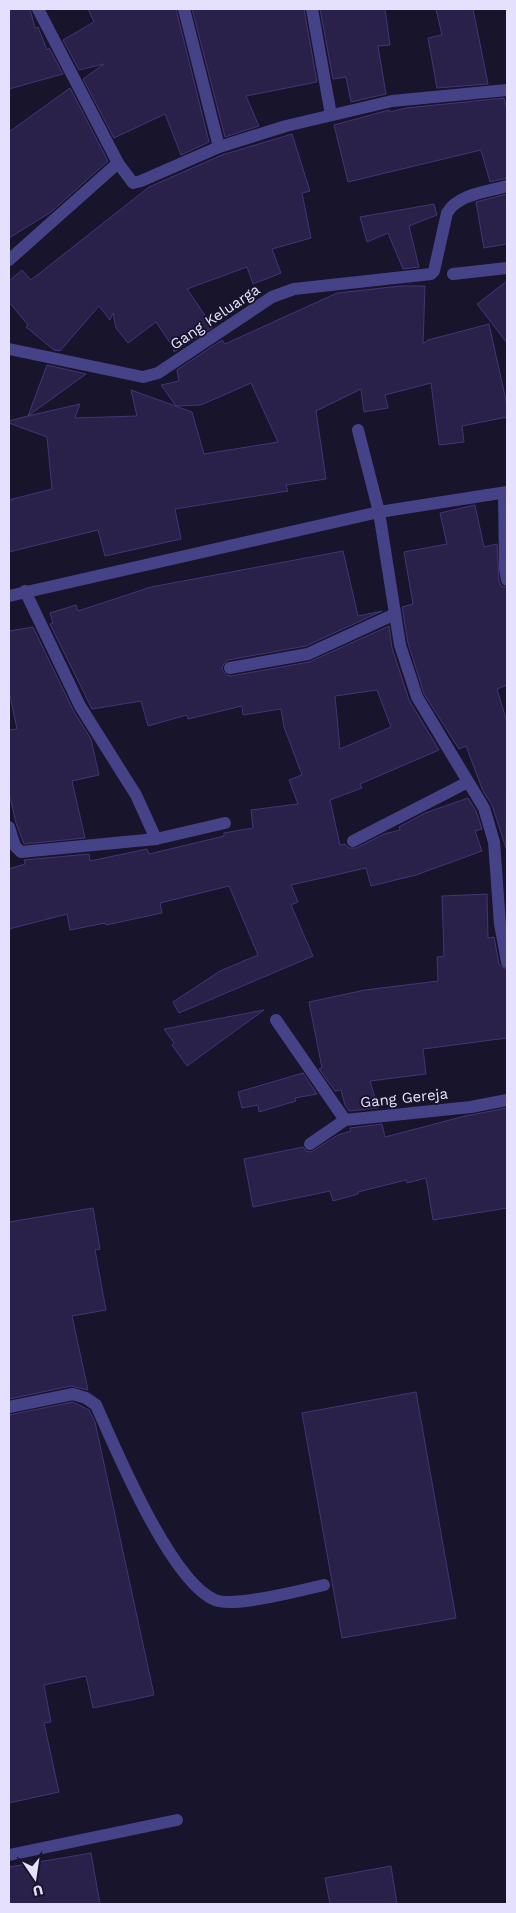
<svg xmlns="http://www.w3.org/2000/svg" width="516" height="1913" viewBox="0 0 516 1913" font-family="'Work Sans',sans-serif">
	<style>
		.building { fill: #2a214b; stroke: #423575; fill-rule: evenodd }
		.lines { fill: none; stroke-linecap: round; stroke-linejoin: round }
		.minor { stroke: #464287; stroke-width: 12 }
		.labels { text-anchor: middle; stroke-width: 4; stroke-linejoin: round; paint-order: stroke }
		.street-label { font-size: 15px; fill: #e4e0fd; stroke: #18142b }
	</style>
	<rect width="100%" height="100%" fill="#18142b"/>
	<g class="building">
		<path d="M9 9H30L35 28 38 27 47 50 49 48 63 74 9 89Z"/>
		<path d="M88 9H176L209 142 181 155 165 114 114 138 83 79 104 64 79 70 63 40 94 22Z"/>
		<path d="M192 9H304L317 82 246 96 259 126 225 137Z"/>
		<path d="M320 9H385L390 45 378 46 386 94 351 102 346 77 333 79Z"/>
		<path d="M436 9H473L488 84 437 88 428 38 442 35Z"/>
		<path d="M70 88 108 161 51 212 9 238V132Z"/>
		<path d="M504 98 507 110V178L490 182 481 150 348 182 334 125 389 110 390 112 406 108Z"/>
		<path d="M292 134 310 191 302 193 311 238 272 249 281 273 253 284 247 267 187 289 213 327 174 352 173 347 156 322 128 343 116 328 113 313 110 320 99 306 60 351 54 350 26 327 28 325 9 302V281L22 270 31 280 149 187 222 155Z"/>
		<path d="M507 194V244L484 248 476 202Z"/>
		<path d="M434 204 437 215 409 226 419 267 403 269 388 233 367 242 360 217Z"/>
		<path d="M507 281V343L477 304Z"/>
		<path d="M400 286H425L423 344 428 340 489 324 507 405V417L462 426 464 442 439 445 431 383 385 395 388 408 364 412 361 389 316 411 326 479 286 485 288 491 175 509 181 539 105 556 98 530 9 552V500L52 489 47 437 9 423V421L28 416 47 365 86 374 28 416 80 404 75 418 137 416 131 390 192 412 204 454 278 442 251 383 201 405 176 406 161 385 179 381 177 370 222 340 225 344 337 293Z"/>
		<path d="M475 505 484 547 497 544 499 581 501 586 507 588V685L497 689 507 722 506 848 492 805 483 791 466 746 459 749 424 694 408 643 402 607 413 604 404 552 447 544 440 513Z"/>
		<path d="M343 551 358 616 382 611 306 646 228 660 223 665 222 670 227 675 231 676 309 662 389 626 392 648 409 700 439 750 360 784 362 788 330 800 340 845 345 844 349 848H356L384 834 400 830 399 827 425 813 468 798 476 811 482 829 475 831 482 851 416 875 371 886 366 868 291 885 298 902 291 905 313 956 179 1013 173 1002 220 971 258 955 229 886 160 903 162 913 106 925 105 923 70 930 67 914 9 929V869L25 864 24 860 89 854 90 861 147 849 149 854 224 836V833L253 828 251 810 298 804 289 780 302 775 284 727 281 709 243 715 242 706 188 719 187 715 148 726 141 701 92 709 50 624 53 623 50 613 76 605 78 611 151 587ZM377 690 391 727 340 749 335 696Z"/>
		<path d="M33 627 73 710 91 739 99 775 72 781 85 838 24 844 16 823 9 793V730L17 729 9 691V631Z"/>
		<path d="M487 894 488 938 494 937 499 964 507 970V1038L423 1049 426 1074 370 1081 378 1108 349 1111 345 1105 341 1090 335 1091 319 1069 322 1068 309 1002 365 990 438 981 437 957 444 956 442 896Z"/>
		<path d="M264 1010 187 1066 172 1045 174 1043 164 1029Z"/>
		<path d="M303 1073 317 1094 295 1098 296 1101 259 1112 258 1105 242 1108 238 1092Z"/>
		<path d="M507 1108V1208L433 1220 426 1178 407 1183 406 1180 358 1192V1194L333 1201 330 1191 253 1207 244 1159 303 1147 306 1151 311 1152 338 1135 351 1131 350 1128 382 1124 385 1137 465 1116Z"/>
		<path d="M93 1208 100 1249 95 1250 106 1310 72 1316 88 1390 71 1386 9 1399V1222Z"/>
		<path d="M416 1392 456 1618 342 1638 302 1413Z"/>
		<path d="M73 1402 89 1410 95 1422 154 1695 93 1708 86 1676 44 1685 51 1722 44 1723 59 1792 9 1803V1415Z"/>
		<path d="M91 1853 100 1904H9V1867Z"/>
		<path d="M391 1866 397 1904H330L325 1878Z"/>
	</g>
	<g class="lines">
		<g class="minor">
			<path d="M38 9 118 163"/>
			<path d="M184 9 219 147"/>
			<path d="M312 9 331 115"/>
			<path d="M9 260 118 163 133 183 141 181 219 147 286 126 392 101 507 90"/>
			<path d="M453 274 507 268"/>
			<path d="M9 349 143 377 158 373 272 297 294 289 431 274 434 271 447 213C458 194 487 192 507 186"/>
			<path d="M358 430 379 512 400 645 417 697 484 808 494 842 500 924 507 962"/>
			<path d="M504 493 505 568 507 580"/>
			<path d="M25 591 80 706 136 795 156 839"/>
			<path d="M9 596 379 512 507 492"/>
			<path d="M230 668 308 654 395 614"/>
			<path d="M9 827 15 846 21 852 156 839 225 823"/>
			<path d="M353 841 468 782"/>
			<path d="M276 1020 345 1120"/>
			<path d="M310 1144 345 1120 471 1107 507 1100"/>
			<path d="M9 1407 73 1394 86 1398 96 1405C116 1450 171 1582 215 1600 235 1608 302 1590 324 1585"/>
			<path d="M9 1855 177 1820"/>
		</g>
	</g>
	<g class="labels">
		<g class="street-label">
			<text transform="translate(215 317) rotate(-34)" y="5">Gang Keluarga</text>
			<text transform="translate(404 1098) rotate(-6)" y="5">Gang Gereja</text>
		</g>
	</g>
	<rect width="516" height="1913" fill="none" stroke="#e4e0fd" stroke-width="20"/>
	<g transform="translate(35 1878) rotate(167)" stroke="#18142b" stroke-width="4" paint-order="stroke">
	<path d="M0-4L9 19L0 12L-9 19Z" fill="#e4e0fd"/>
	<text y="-8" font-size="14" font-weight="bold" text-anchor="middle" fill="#e4e0fd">U</text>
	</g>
</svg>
